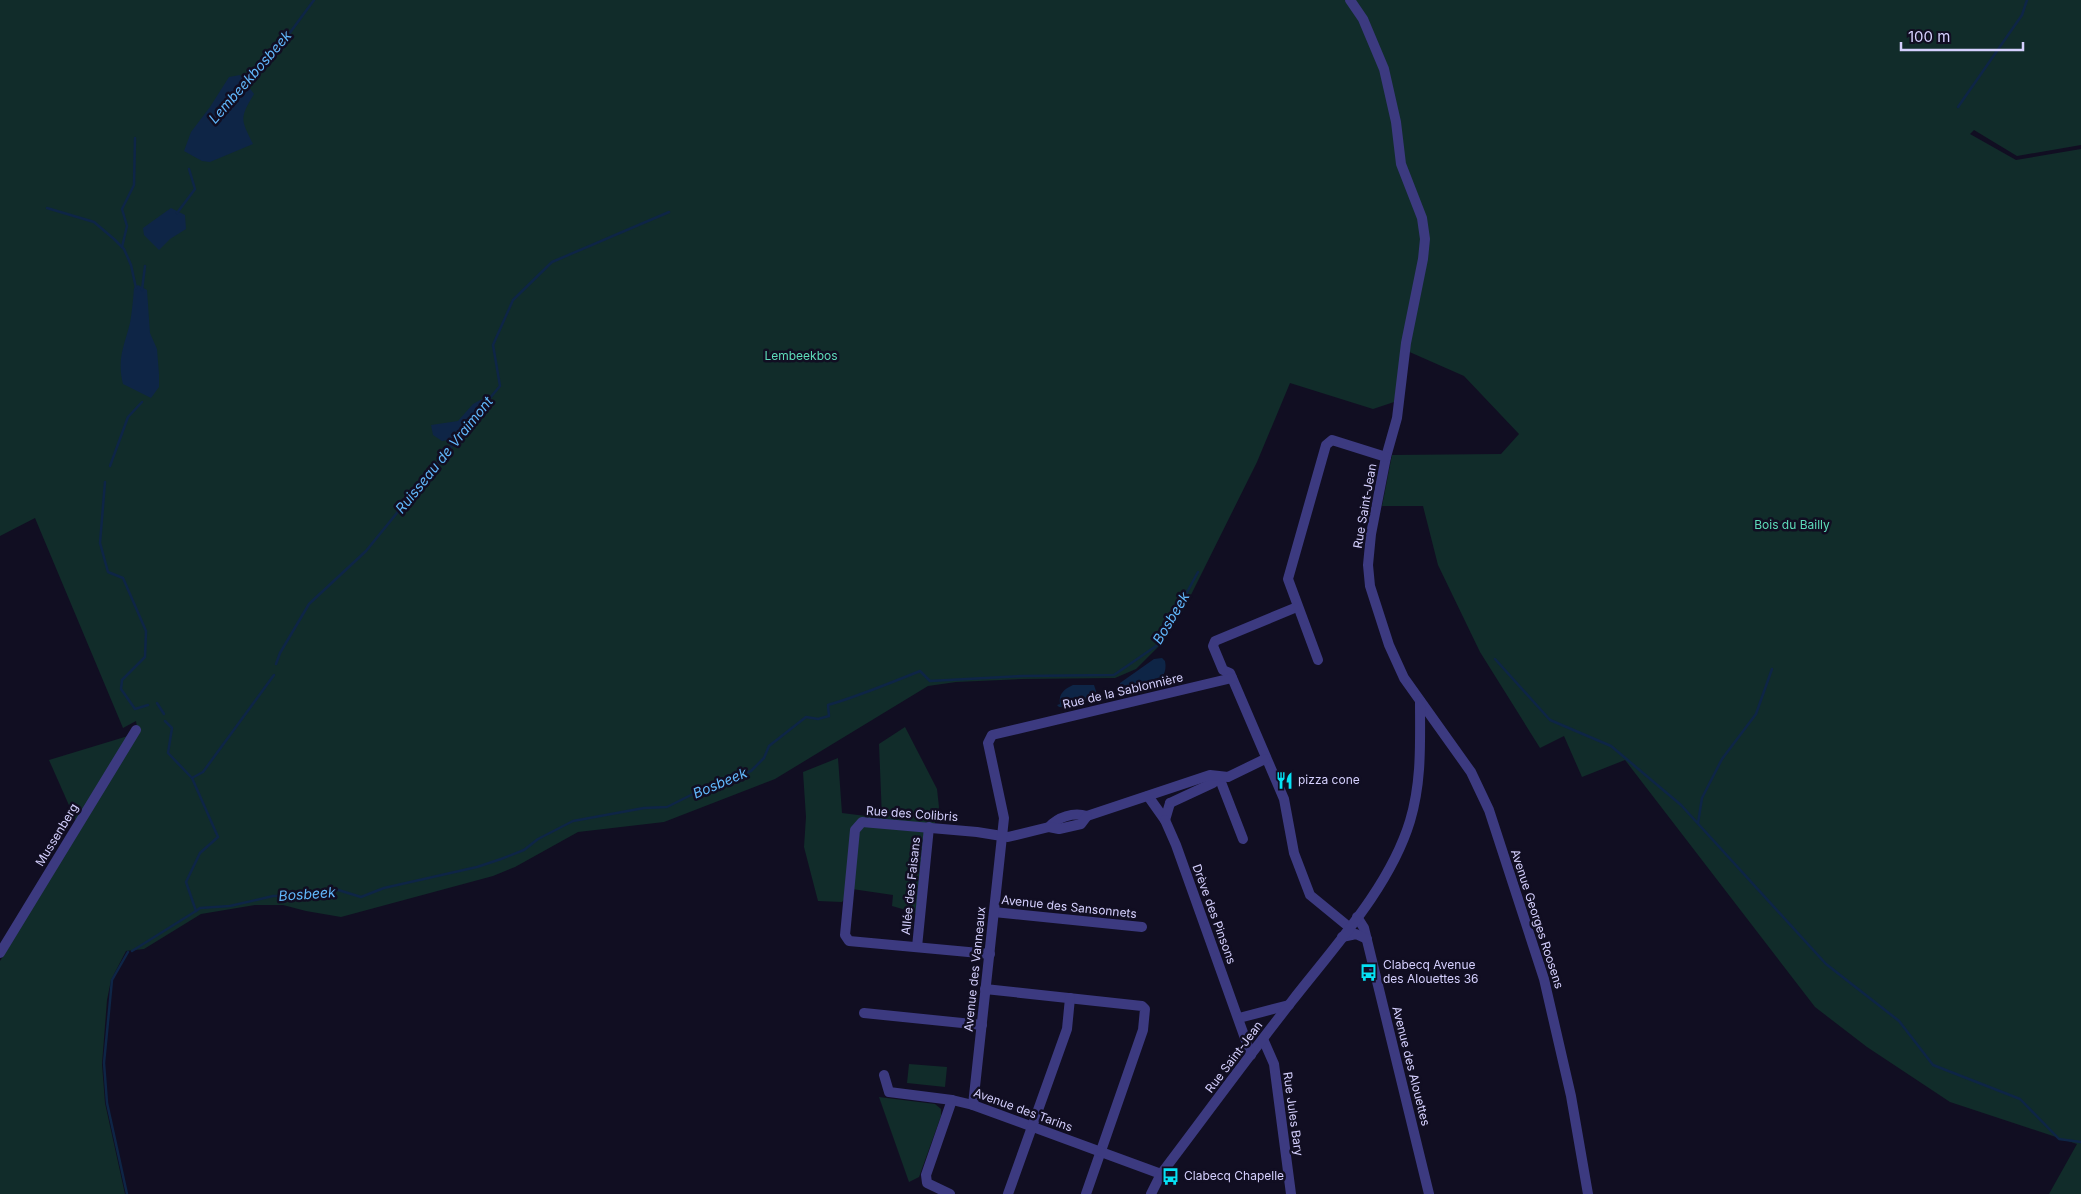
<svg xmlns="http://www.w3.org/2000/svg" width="2081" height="1194" viewBox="0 0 2081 1194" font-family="Inter,sans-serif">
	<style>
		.green { fill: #112c2a }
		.water { fill: #0e2546 }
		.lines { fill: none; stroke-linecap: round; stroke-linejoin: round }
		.stream { stroke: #0e2546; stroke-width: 2.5 }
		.minor { stroke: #3c3a80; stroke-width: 10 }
		.labels { text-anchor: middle; stroke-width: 5; stroke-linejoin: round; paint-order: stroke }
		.park-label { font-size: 12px; fill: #5edcba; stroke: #110e22 }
		.street-label { font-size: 12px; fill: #d5d0fe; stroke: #110e22 }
		.poi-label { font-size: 12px; fill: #d5d0fe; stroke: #110e22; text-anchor: start }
		.water-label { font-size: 14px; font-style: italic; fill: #61b7fb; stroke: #110e22 }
	</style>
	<rect width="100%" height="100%" fill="#110e22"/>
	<g class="green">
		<path d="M0 0H2081V145L2017 156 1974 130 1970 134 2016 160 2081 149V1194H2049L2077 1144 1950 1102 1867 1047 1815 1007 1625 760 1582 777 1564 736 1540 748 1480 652 1438 565 1423 506H1382L1392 455 1501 454 1519 434 1464 376 1405 350 1394 402 1373 409 1290 383 1257 462 1182 613 1160 645 1136 669 1115 678 1023 679 956 682 928 686 775 779 664 822 578 832 515 867 493 876 341 917 306 911 283 905H255L201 914 144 949 126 951 111 980 107 1000 102 1064 105 1103 125 1194H0V961L138 733 136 721 123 728 35 518 0 536Z"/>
		<path d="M905 727 937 789 939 807 935 823H925L916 913 892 906 893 895 852 889 842 902 818 901 804 847 806 817 803 772 838 758 842 813 882 818 879 744Z"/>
		<path d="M128 736 76 821 49 760Z"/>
		<path d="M909 1064 947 1067 945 1087 907 1083Z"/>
		<path d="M879 1097 935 1104 941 1109V1116L919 1177 909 1182Z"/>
	</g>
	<g class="water">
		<path d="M240 75 254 94C239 119 241 119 253 144L210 162 202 161 184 151 191 132 210 107 229 77Z"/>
		<path d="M171 208 185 215 186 229 170 239 159 250 144 235 143 228Z"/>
		<path d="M138 285 147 290 150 333 157 349 159 374V387L151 398 123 384C117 358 124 347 130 323 132 312 133 300 134 288Z"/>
		<path d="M482 399C481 427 470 438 442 441L433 435 431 425 458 421 473 404Z"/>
		<path d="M1162 658 1165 661C1170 684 1142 690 1126 695L1123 691H1119L1120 683 1154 659Z"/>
		<path d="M1073 685H1094L1097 694 1083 703 1070 707H1059L1057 705 1060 704C1058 693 1065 689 1073 685Z"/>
	</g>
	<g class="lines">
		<g class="stream">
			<path d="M244 82 289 34 314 0"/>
			<path d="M1958 107 2022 15 2027 0"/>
			<path d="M47 208 94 222 114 239 124 249 131 265 136 288"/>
			<path d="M177 213 195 189 189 169"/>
			<path d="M122 247 127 226 122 209 134 185 135 138"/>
			<path d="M142 290 145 266"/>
			<path d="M480 410 500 386 493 345 513 300 552 262 669 212"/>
			<path d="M110 466 128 417 142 402"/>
			<path d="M105 482 100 543 108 572 123 578 146 631 145 657 122 680 121 689 135 709 148 705"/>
			<path d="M1495 659 1550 720 1611 746 1681 805 1826 964 1899 1021 1933 1065 2020 1099 2059 1139 2081 1142"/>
			<path d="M276 664 280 653 309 604 366 551 458 438"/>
			<path d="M157 703 164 714"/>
			<path d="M165 721 172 728 168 753 192 778"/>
			<path d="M1698 823 1702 798 1722 759 1756 714 1772 669"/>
			<path d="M196 911 200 908 230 906 273 896H317L335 889 361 897 384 888 477 867 501 859 524 850 538 839 573 821 644 808 667 807 711 785 751 771 764 758 769 746 806 717 818 719 829 716 828 705C859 696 890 683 920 671L930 681 1023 676 1114 675 1159 644 1198 572"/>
			<path d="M132 951 196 911 186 882 200 853 218 837 192 778 203 772 274 675"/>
			<path d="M127 1194 107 1103 104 1063 112 980 128 952"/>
		</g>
		<g class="minor">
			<path d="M1350 0 1363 19 1384 69 1396 122 1401 164 1422 218 1425 239 1423 259 1406 343 1397 418 1386 457 1371 534 1368 565 1370 586 1389 645 1404 678 1471 772 1489 810 1544 979 1571 1096 1588 1194"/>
			<path d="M1297 607 1215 641 1213 646 1223 670 1230 673 1284 799 1294 853 1310 895 1349 927"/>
			<path d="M1318 660 1288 579 1326 445 1332 440 1386 457"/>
			<path d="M1219 777 1243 839"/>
			<path d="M1148 796 1165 820 1170 803"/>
			<path d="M1170 803 1213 783 1219 777"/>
			<path d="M1165 820 1176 845 1251 1055"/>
			<path d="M1049 827C1058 817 1073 812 1087 816L1210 775 1228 777 1265 759"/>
			<path d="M994 912 1142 927"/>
			<path d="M1357 917 1364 928 1429 1194"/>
			<path d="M1342 937 1356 934 1367 939"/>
			<path d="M917 947 929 827"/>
			<path d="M0 953 136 730"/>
			<path d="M990 954 849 941 845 935 855 830 862 822 977 832 1008 837 1049 827 1059 829 1081 824 1087 816"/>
			<path d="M985 989 1142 1006 1145 1009 1143 1030 1086 1194"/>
			<path d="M864 1013 982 1025"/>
			<path d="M1239 1018 1289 1005"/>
			<path d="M1263 1039 1274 1064 1291 1194"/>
			<path d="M884 1075 889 1092 952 1100 973 1105 1161 1174"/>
			<path d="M973 1105 1004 818 988 743 992 735 1232 678"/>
			<path d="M950 1194 927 1183 926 1175 952 1100"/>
			<path d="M1008 1194 1067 1029 1070 998"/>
			<path d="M1151 1194 1161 1174C1205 1116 1247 1058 1292 1001 1334 947 1390 887 1410 821 1422 781 1420 742 1420 701"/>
		</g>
	</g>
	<defs>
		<symbol id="restaurant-bare" viewBox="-9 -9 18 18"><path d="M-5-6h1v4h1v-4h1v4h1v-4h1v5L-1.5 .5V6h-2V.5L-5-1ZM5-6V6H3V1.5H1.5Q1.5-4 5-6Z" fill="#06e1f4" stroke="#110e22" stroke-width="2.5" paint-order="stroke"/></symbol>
		<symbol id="bus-bare" viewBox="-9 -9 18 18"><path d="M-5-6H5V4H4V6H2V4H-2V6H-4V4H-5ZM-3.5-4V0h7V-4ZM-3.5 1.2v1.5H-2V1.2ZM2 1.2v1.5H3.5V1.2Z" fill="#06e1f4" stroke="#110e22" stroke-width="2.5" paint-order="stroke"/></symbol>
	</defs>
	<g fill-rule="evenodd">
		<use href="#restaurant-bare" x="1272" y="768" width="25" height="25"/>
		<use href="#bus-bare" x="1356" y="960" width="25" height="25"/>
		<use href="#bus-bare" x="1158" y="1164" width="25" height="25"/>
	</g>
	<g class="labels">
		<g class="park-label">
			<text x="801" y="360">Lembeekbos</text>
			<text x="1792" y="529">Bois du Bailly</text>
		</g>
		<g class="street-label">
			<text transform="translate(1365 506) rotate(-80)" y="4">Rue Saint-Jean</text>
			<text transform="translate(1123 691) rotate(-13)" y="4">Rue de la Sablonnière</text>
			<text transform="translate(912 814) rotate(4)" y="4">Rue des Colibris</text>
			<text transform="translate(57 835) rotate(-59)" y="4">Mussenberg</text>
			<text transform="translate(911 886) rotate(-84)" y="4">Allée des Faisans</text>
			<text transform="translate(1069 907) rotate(6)" y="4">Avenue des Sansonnets</text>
			<text transform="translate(1214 914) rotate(70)" y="4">Drève des Pinsons</text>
			<text transform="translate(1537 919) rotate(72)" y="4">Avenue Georges Roosens</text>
			<text transform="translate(975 969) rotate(-84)" y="4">Avenue des Vanneaux</text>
			<text transform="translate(1234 1057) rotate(-53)" y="4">Rue Saint-Jean</text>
			<text transform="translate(1411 1066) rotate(76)" y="4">Avenue des Alouettes</text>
			<text transform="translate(1023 1110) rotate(20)" y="4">Avenue des Tarins</text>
			<text transform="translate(1293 1114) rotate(82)" y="4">Rue Jules Bary</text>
		</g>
		<g class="poi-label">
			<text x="1298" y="784">pizza cone</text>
			<text x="1383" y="969">Clabecq Avenue<tspan x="1383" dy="14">des Alouettes 36</tspan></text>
			<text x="1184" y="1180">Clabecq Chapelle</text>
		</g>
		<g class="water-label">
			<text transform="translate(250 77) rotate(-49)" y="5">Lembeekbosbeek</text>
			<text transform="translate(444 455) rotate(-51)" y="5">Ruisseau de Vraimont</text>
			<text transform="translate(1171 618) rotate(-59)" y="5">Bosbeek</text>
			<text transform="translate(720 783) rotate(-23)" y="5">Bosbeek</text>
			<text transform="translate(307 894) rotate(-4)" y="5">Bosbeek</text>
		</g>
	</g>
	<path d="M1901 42v8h122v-8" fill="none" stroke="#d5d0fe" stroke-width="2.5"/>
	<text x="1908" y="42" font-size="15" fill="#d5d0fe" stroke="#110e22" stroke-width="4" paint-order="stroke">100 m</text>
</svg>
